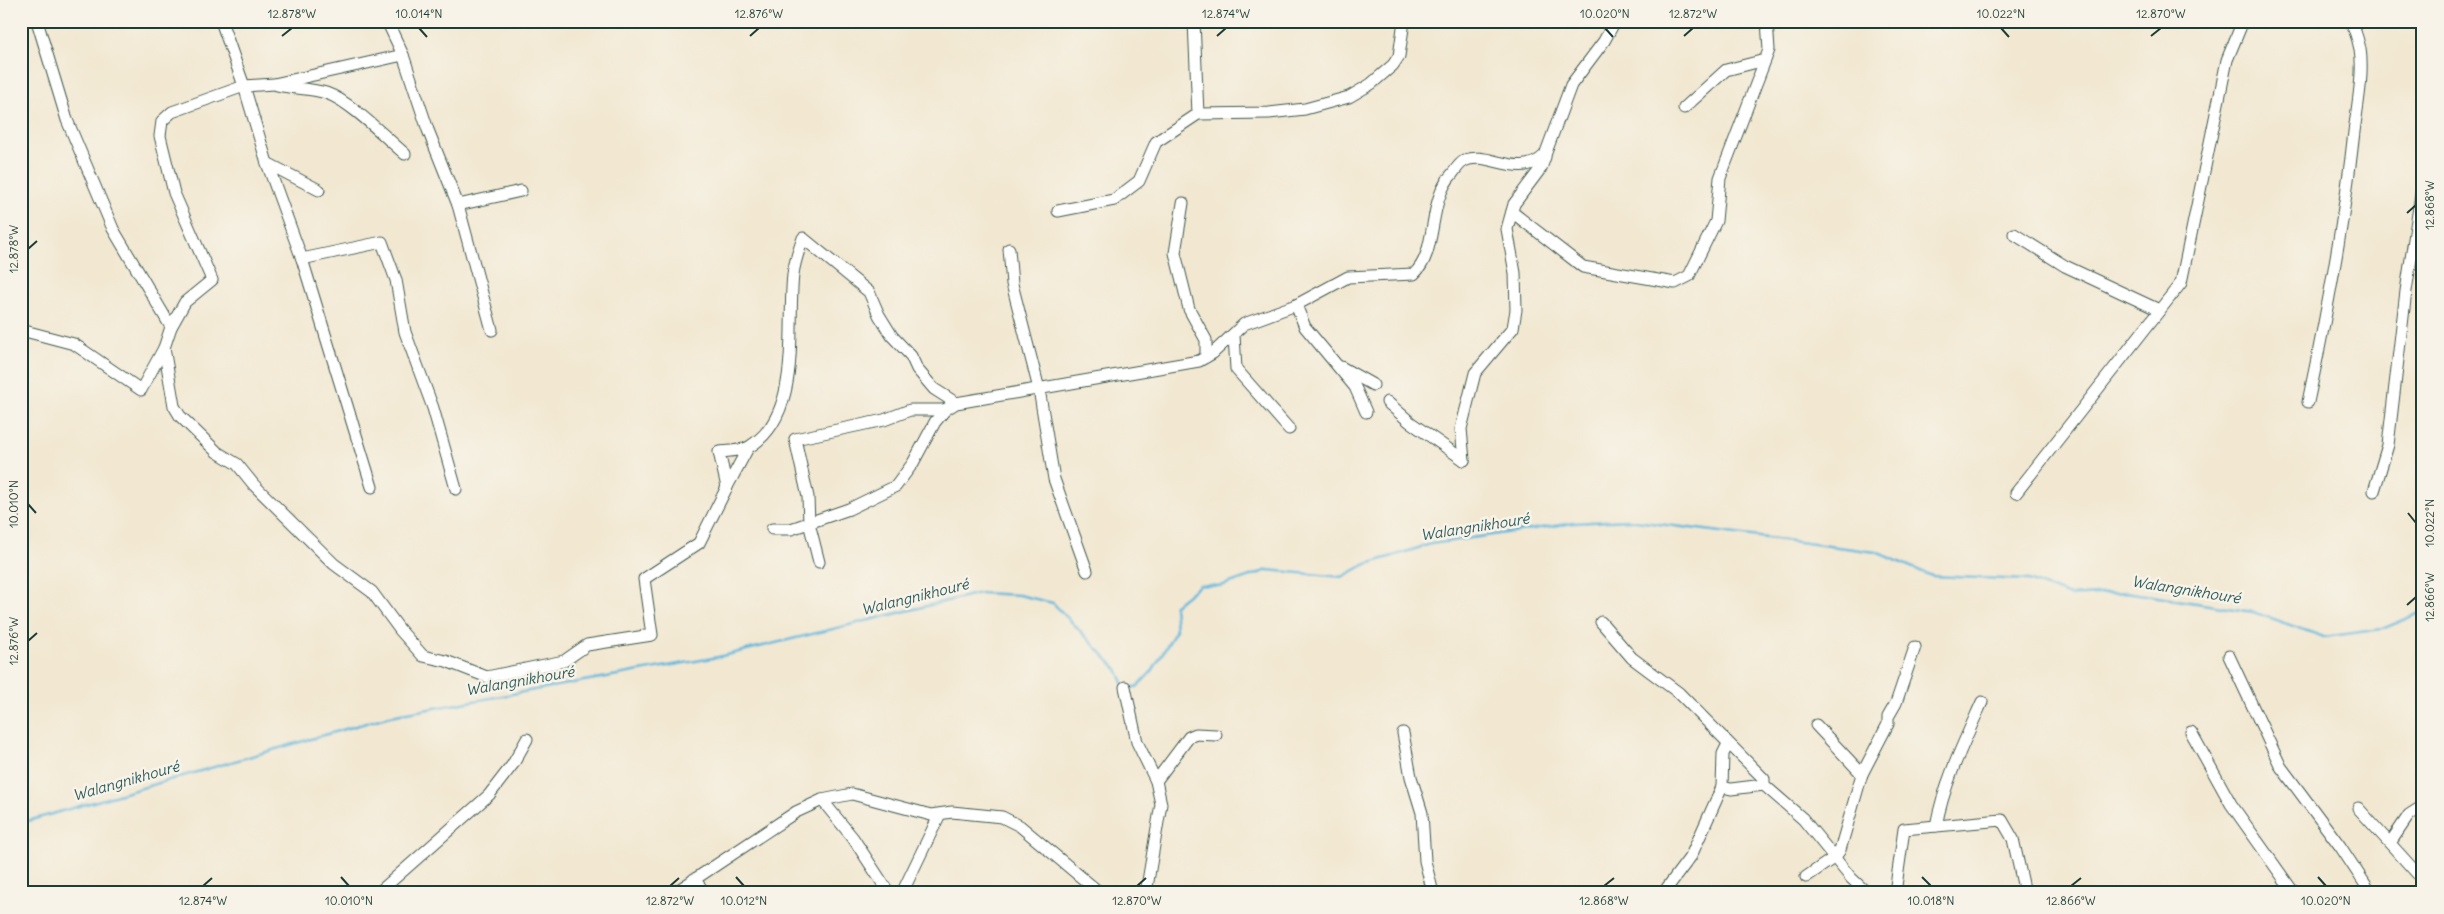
<svg xmlns="http://www.w3.org/2000/svg" width="2444" height="914" viewBox="0 0 2444 914" font-family="Delius,sans-serif">
	<style>
		.lines { fill: none; stroke-linecap: round; stroke-linejoin: round }
		.stream { stroke: #61b7dd; stroke-width: 2.5 }
		.minor-casing { stroke: #3f574c; stroke-width: 13 }
		.minor { stroke: #fff; stroke-width: 11 }
		.ticks { fill: none; stroke: #1f3d34; stroke-width: 2 }
		.labels { text-anchor: middle; stroke-width: 5; stroke-linejoin: round; paint-order: stroke }
		.water-label { font-size: 15px; font-style: italic; fill: #305c5e; stroke: #f7f3e8 }
		.neatline { fill: none; stroke: #1f3d34; stroke-width: 2 }
		.ticks-label { font-size: 12px; text-anchor: middle; fill: #1f3d34 }
	</style>
	<rect width="100%" height="100%" fill="#f7f3e8"/>
	<filter id="ink" filterUnits="userSpaceOnUse"><feTurbulence type="fractalNoise" baseFrequency=".02" numOctaves="2"/><feDisplacementMap in="SourceGraphic" scale="10" xChannelSelector="R" yChannelSelector="G"/><feConvolveMatrix kernelMatrix="1 2 1 2 8 2 1 2 1" color-interpolation-filters="sRGB"/></filter>
	<filter id="wash" filterUnits="userSpaceOnUse"><feTurbulence type="fractalNoise" baseFrequency=".0096" numOctaves="4" result="noise"/><feDisplacementMap in="SourceGraphic" scale="20" xChannelSelector="R" yChannelSelector="G"/><feGaussianBlur stdDeviation="1.12" result="paint"/><feColorMatrix in="noise" values="0 0 0 0 0 0 0 0 0 0 0 0 0 0 0 0 0 1.4 0 .05"/><feComposite in="paint" operator="in"/></filter>
	<g filter="url(#wash)">
		<rect width="100%" height="100%" fill="#f2e8d2"/>
		<g class="lines">
			<g class="stream">
				<path d="M1129 687H1137L1153 670 1176 630 1174 606 1200 585 1221 586 1268 570 1342 577 1364 565 1431 544 1574 523 1628 520 1876 552 1932 576 2028 580 2070 596 2126 592 2253 612 2324 637 2382 629 2423 612"/>
				<path d="M21 823 390 716 718 657 980 593 1019 595 1053 603 1117 669 1124 685"/>
			</g>
		</g>
	</g>
	<g filter="url(#ink)">
		<g class="lines">
			<defs>
				<g id="minor">
					<path d="M37 21 67 120 113 229 171 327"/>
					<path d="M221 21 244 86 267 163 302 259 372 487"/>
					<path d="M387 21 403 55"/>
					<path d="M1194 21 1198 114"/>
					<path d="M277 85C293 89 310 88 326 93 350 101 385 137 405 154"/>
					<path d="M1684 108 1726 70 1765 60"/>
					<path d="M267 163 319 190"/>
					<path d="M1183 203 1175 253 1189 309 1206 340V357"/>
					<path d="M458 205 521 191"/>
					<path d="M1058 211 1114 200 1139 181 1156 142 1198 114 1269 113 1305 109 1349 97 1371 84 1393 65 1399 56 1404 21"/>
					<path d="M1512 212 1583 267 1675 283 1689 276 1716 221 1720 178 1769 50 1767 21"/>
					<path d="M2014 234 2065 266 2159 310"/>
					<path d="M1009 249 1012 284 1039 389 1054 479 1087 571"/>
					<path d="M302 259 382 242 396 280 405 332 433 408 456 489"/>
					<path d="M1296 305 1305 327 1355 387 1366 412"/>
					<path d="M21 330 74 344 141 390 164 348"/>
					<path d="M492 330 458 205 428 130 403 55 274 84 244 86 172 112 162 121 160 136 174 193 212 280 185 302 171 327 164 348 174 406 180 416 217 452 237 464 254 485 334 564 372 592 400 630 423 656 446 661 487 677 564 661 587 645 652 635 644 579 699 543 727 487 719 452C728 451 742 451 749 447 803 415 787 327 793 275 794 263 799 250 803 238L869 292 879 315 892 336 911 356 917 369 934 389 956 403"/>
					<path d="M1234 335 1236 369 1289 429"/>
					<path d="M1341 367 1373 385"/>
					<path d="M1387 402 1410 422 1464 460"/>
					<path d="M2308 402C2327 313 2344 223 2354 132 2357 108 2364 73 2360 49 2358 40 2355 27 2349 21"/>
					<path d="M1464 460 1461 429 1475 373 1513 328 1516 310 1515 273 1507 229 1514 204 1541 168 1545 157"/>
					<path d="M727 487 748 448"/>
					<path d="M2374 491 2388 445 2406 291 2423 181"/>
					<path d="M2016 493 2181 283 2227 60 2243 21"/>
					<path d="M772 529H791L849 509 896 486 913 463 935 422 945 410 956 403 1199 361 1213 353 1244 324 1296 305 1348 277 1414 274C1439 251 1426 202 1453 173 1456 169 1460 163 1464 161 1487 149 1519 181 1545 155L1571 85 1604 41 1615 21"/>
					<path d="M819 562 809 523 808 497 795 439 884 420 910 410H945"/>
					<path d="M1601 622 1632 658 1679 693 1764 779V785L1803 819 1851 878 1867 893"/>
					<path d="M2229 656 2281 767 2340 846 2371 893"/>
					<path d="M1125 687 1137 742 1156 781 1161 804 1146 893"/>
					<path d="M1816 725 1862 774"/>
					<path d="M2191 732 2231 804 2294 893"/>
					<path d="M1403 733 1411 777 1422 813 1425 861 1433 893"/>
					<path d="M1156 781 1189 737 1196 734 1216 735"/>
					<path d="M1722 787 1731 789 1764 785"/>
					<path d="M822 800 853 838 889 893"/>
					<path d="M2358 808 2423 880"/>
					<path d="M1936 826C1944 783 1964 742 1982 702"/>
					<path d="M2390 843 2409 815 2423 806"/>
					<path d="M1806 877 1835 857 1840 850 1862 774 1888 724V717L1896 703 1915 647"/>
					<path d="M694 879 705 893"/>
					<path d="M378 893 489 795 513 764 527 739"/>
					<path d="M674 893 796 812 822 800 852 794 931 815 952 812 1002 817 1020 826 1100 893"/>
					<path d="M902 893 940 814"/>
					<path d="M1666 893 1667 888 1691 856 1722 787 1723 754 1728 744"/>
					<path d="M1895 893 1904 829 2002 820 2013 839 2025 893"/>
				</g>
			</defs>
			<use href="#minor" class="minor-casing"/>
			<use href="#minor" class="minor"/>
		</g>
	</g>
	<path class="ticks" d="M419 28 427 37M1605 28 1613 37M2001 28 2009 37M282 36 292 28M750 36 759 28M1217 36 1226 28M1684 36 1693 28M2151 36 2161 28M2407 213 2416 205M28 249 37 241M28 504 36 513M2408 513 2416 523M2407 605 2416 597M28 641 37 633M341 877 349 886M736 877 744 886M1922 877 1931 886M2318 877 2326 886M203 886 212 878M670 886 679 878M1137 886 1146 878M1604 886 1614 878M2071 886 2081 878"/>
	<g class="labels">
		<g class="water-label">
			<text transform="translate(1475 527) rotate(-9)" y="5">Walangnikhouré</text>
			<text transform="translate(2186 590) rotate(9)" y="5">Walangnikhouré</text>
			<text transform="translate(915 597) rotate(-14)" y="5">Walangnikhouré</text>
			<text transform="translate(520 681) rotate(-10)" y="5">Walangnikhouré</text>
			<text transform="translate(126 781) rotate(-16)" y="5">Walangnikhouré</text>
		</g>
	</g>
	<rect width="2444" height="914" fill="none" stroke="#f7f3e8" stroke-width="55"/>
	<rect x="28" y="28" width="2388" height="858" class="neatline"/>
	<g class="ticks-label">
		<text x="292" y="18">12.878°W</text>
		<text x="419" y="18">10.014°N</text>
		<text x="759" y="18">12.876°W</text>
		<text x="1226" y="18">12.874°W</text>
		<text x="1605" y="18">10.020°N</text>
		<text x="1693" y="18">12.872°W</text>
		<text x="2001" y="18">10.022°N</text>
		<text x="2161" y="18">12.870°W</text>
		<text transform="translate(2430 205) rotate(-90)" y="4">12.868°W</text>
		<text transform="translate(14 249) rotate(-90)" y="4">12.878°W</text>
		<text transform="translate(14 504) rotate(-90)" y="4">10.010°N</text>
		<text transform="translate(2430 523) rotate(-90)" y="4">10.022°N</text>
		<text transform="translate(2430 597) rotate(-90)" y="4">12.866°W</text>
		<text transform="translate(14 641) rotate(-90)" y="4">12.876°W</text>
		<text x="203" y="905">12.874°W</text>
		<text x="349" y="905">10.010°N</text>
		<text x="670" y="905">12.872°W</text>
		<text x="744" y="905">10.012°N</text>
		<text x="1137" y="905">12.870°W</text>
		<text x="1604" y="905">12.868°W</text>
		<text x="1931" y="905">10.018°N</text>
		<text x="2071" y="905">12.866°W</text>
		<text x="2326" y="905">10.020°N</text>
	</g>
</svg>
